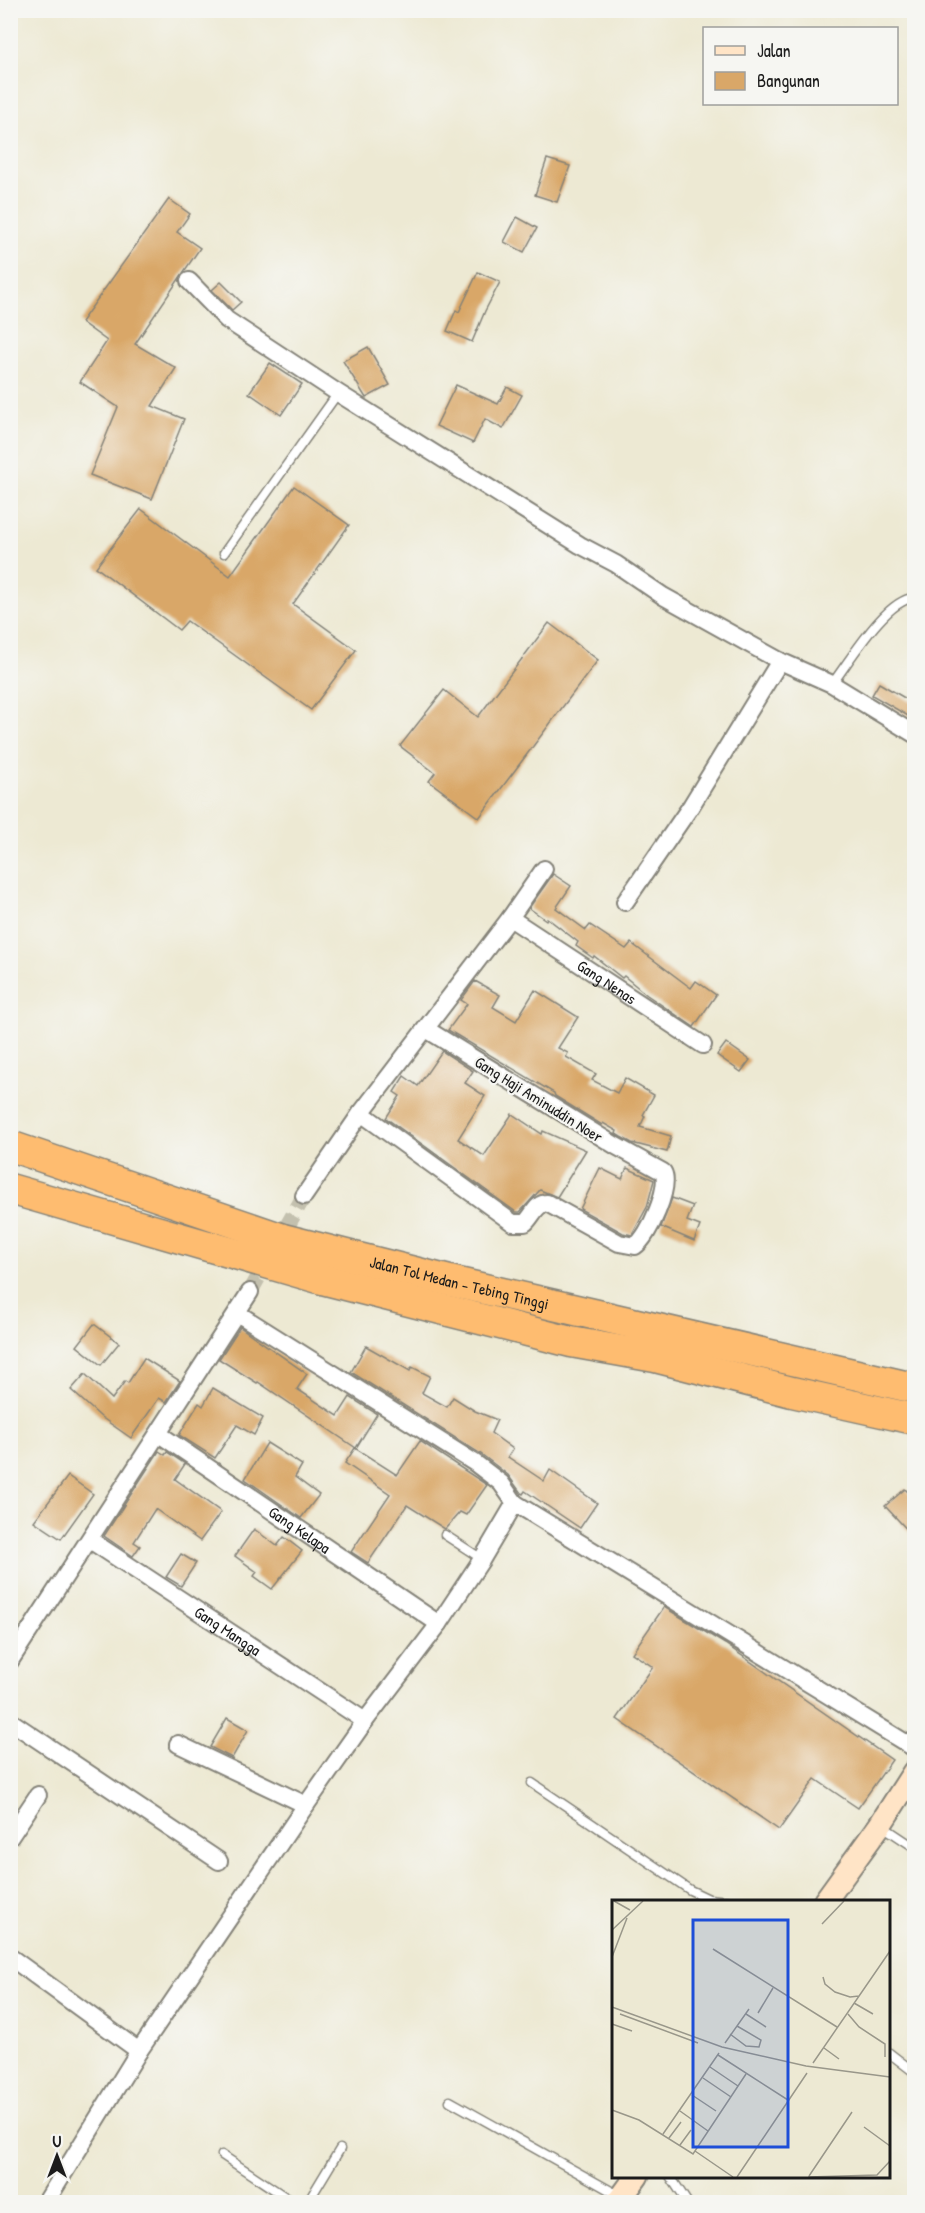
<svg xmlns="http://www.w3.org/2000/svg" width="925" height="2213" viewBox="0 0 925 2213" font-family="'Patrick Hand',sans-serif">
	<style>
		.building { fill: #d9a768 }
		.lines { fill: none; stroke-linecap: round; stroke-linejoin: round }
		.street-tunnel { stroke: #c3c0ae; stroke-width: 16; stroke-dasharray: 16 8; stroke-linecap: butt }
		.lane-casing { stroke: #848278; stroke-width: 11 }
		.street-casing { stroke: #848278; stroke-width: 20 }
		.secondary-casing { stroke: #848278; stroke-width: 26 }
		.highway-casing { stroke: #848278; stroke-width: 33 }
		.lane { stroke: #fff; stroke-width: 8 }
		.street { stroke: #fff; stroke-width: 16 }
		.secondary { stroke: #ffe4c6; stroke-width: 22 }
		.highway { stroke: #febc70; stroke-width: 30 }
		.labels { text-anchor: middle; stroke-width: 4.5; stroke-linejoin: round; paint-order: stroke }
		.street-label { font-size: 16px; fill: #1c1c1c; stroke: #f6f6f2 }
		.inset-road { fill: none; stroke: #99978a; stroke-width: 1.5 }
		.view { fill: #1d4ed8; fill-opacity: 0.15; stroke: #1d4ed8; stroke-width: 3 }
		.inset-edge { fill: none; stroke: #1c1c1c; stroke-width: 3 }
	</style>
	<rect width="100%" height="100%" fill="#f6f6f2"/>
	<filter id="ink" filterUnits="userSpaceOnUse"><feTurbulence type="fractalNoise" baseFrequency=".0167" numOctaves="2"/><feDisplacementMap in="SourceGraphic" scale="12" xChannelSelector="R" yChannelSelector="G"/><feConvolveMatrix kernelMatrix="1 2 1 2 8 2 1 2 1" color-interpolation-filters="sRGB"/></filter>
	<filter id="wash" filterUnits="userSpaceOnUse"><feTurbulence type="fractalNoise" baseFrequency=".008" numOctaves="4" result="noise"/><feDisplacementMap in="SourceGraphic" scale="24" xChannelSelector="R" yChannelSelector="G"/><feGaussianBlur stdDeviation="1.35" result="paint"/><feColorMatrix in="noise" values="0 0 0 0 0 0 0 0 0 0 0 0 0 0 0 0 0 1.4 0 .05"/><feComposite in="paint" operator="in"/></filter>
	<g filter="url(#wash)">
		<rect width="100%" height="100%" fill="#ede9d3"/>
		<g id="blocks">
			<g class="building">
				<path d="M547 159 570 166 557 202 535 195Z"/>
				<path d="M169 199 190 214 177 232 200 248 135 344 176 368 152 406 184 419 152 499 90 475 118 407 80 382 107 341 81 322Z"/>
				<path d="M517 217 537 228 524 252 504 242Z"/>
				<path d="M478 272 500 282 485 311 472 342 447 331 456 310 459 312Z"/>
				<path d="M221 282 241 302 232 310 212 290Z"/>
				<path d="M368 347 390 385 366 398 343 361Z"/>
				<path d="M270 363 302 384 281 415 249 393Z"/>
				<path d="M456 385 498 404 507 387 522 395 503 429 485 419 473 443 436 426Z"/>
				<path d="M294 486 349 525 293 604 356 650 311 710 187 621 179 630 96 567 141 509 230 576Z"/>
				<path d="M549 623 598 660 479 818 429 781 435 773 400 746 444 690 478 717Z"/>
				<path d="M879 683 915 704V720L872 695Z"/>
				<path d="M553 874 571 886 556 908 586 930 590 925 626 949 631 943 691 988 696 981 716 995 694 1027 647 995 624 976 622 978 594 956 593 958 576 946 578 942 547 918 546 920 529 908Z"/>
				<path d="M475 981 500 995 493 1007 516 1021 535 990 578 1017 558 1048 568 1053 566 1057 596 1074 592 1080 617 1093 625 1078 654 1095 643 1115 645 1116 640 1127 671 1136 667 1152 632 1143 621 1137 616 1134 617 1131 603 1123 602 1125 555 1096 554 1093 448 1030 467 1004 461 1000Z"/>
				<path d="M726 1043 750 1060 741 1072 717 1055Z"/>
				<path d="M442 1051 473 1071 465 1083 485 1096 458 1139 484 1156 512 1114 542 1134 543 1131 586 1150 557 1197 540 1190 520 1212H516L386 1118 400 1096 394 1092 404 1076 418 1086Z"/>
				<path d="M600 1168 622 1179 627 1168 654 1180 647 1207 632 1235 623 1233 580 1209Z"/>
				<path d="M672 1198 693 1206 687 1221 700 1226 694 1241 661 1227Z"/>
				<path d="M94 1324 119 1343 101 1365 77 1346Z"/>
				<path d="M240 1327 307 1374 297 1389 338 1416 350 1397 377 1414 356 1448 258 1382 257 1383 219 1359Z"/>
				<path d="M366 1346 410 1371 412 1367 430 1376 422 1393 447 1407 453 1397 475 1411 497 1420 491 1433 513 1449 508 1457 544 1481 550 1470 597 1503 580 1528 525 1491 523 1494 521 1493 508 1475 481 1454 351 1372Z"/>
				<path d="M144 1358 180 1381 166 1402 159 1398 131 1438 101 1417 71 1390 85 1374 112 1399 125 1381 128 1383Z"/>
				<path d="M213 1388 263 1418 254 1435 237 1425 215 1458 179 1435 199 1403 203 1406Z"/>
				<path d="M420 1441 487 1485 466 1515 460 1512 445 1529 407 1505 368 1563 351 1552 390 1494 345 1463 355 1448 397 1475Z"/>
				<path d="M267 1443 302 1465 295 1477 319 1495 301 1518 245 1479Z"/>
				<path d="M159 1451 165 1455 167 1452 185 1464 175 1479 221 1512 200 1541 155 1509 134 1542 140 1546 133 1556 104 1536Z"/>
				<path d="M68 1476 93 1494 61 1539 34 1521Z"/>
				<path d="M905 1489 915 1499V1538L885 1506Z"/>
				<path d="M254 1529 277 1546 284 1537 302 1551 272 1589 254 1576 257 1572 235 1556Z"/>
				<path d="M181 1554 196 1563 181 1586 166 1577Z"/>
				<path d="M664 1607 725 1644 892 1760 858 1808 815 1779 779 1830 617 1719 653 1667 632 1653Z"/>
				<path d="M227 1718 248 1730 232 1758 210 1747Z"/>
			</g>
		</g>
	</g>
	<g filter="url(#ink)">
		<use href="#blocks" fill-opacity="0" stroke="#848278" stroke-width="1.5"/>
		<g class="lines">
			<path class="street-tunnel" d="M250 1292 304 1196"/>
			<defs>
				<g id="lane">
					<path d="M224 553 338 393"/>
					<path d="M832 684C849 662 886 599 914 598"/>
					<path d="M445 1535 482 1559"/>
					<path d="M532 1783 690 1890 709 1899 728 1901"/>
					<path d="M881 1825 914 1847"/>
					<path d="M888 2052 914 2072"/>
					<path d="M450 2101 620 2196"/>
					<path d="M222 2155 293 2202"/>
					<path d="M670 2176 687 2202"/>
					<path d="M308 2202 340 2149"/>
				</g>
				<g id="street">
					<path d="M189 281 227 320 338 393 580 545 616 564 663 596 780 661 832 684 914 734"/>
					<path d="M625 902 691 806 780 661"/>
					<path id="s1" d="M510 918 703 1045"/>
					<path d="M361 1113 513 1223H525C533 1216 536 1203 547 1203L619 1243 635 1246C649 1237 671 1186 663 1172L616 1146 426 1029"/>
					<path d="M304 1196 361 1113 510 918 544 869"/>
					<path d="M237 1313 475 1463 501 1483 515 1503 914 1748"/>
					<path id="s2" d="M159 1434 439 1624"/>
					<path id="s3" d="M90 1540 365 1721"/>
					<path d="M10 1661 250 1292"/>
					<path d="M10 1721 219 1861"/>
					<path d="M178 1744 306 1805"/>
					<path d="M10 1837 38 1795"/>
					<path d="M10 1957 139 2051"/>
					<path d="M46 2202 139 2051 306 1805 365 1721 439 1624 482 1559 515 1503"/>
				</g>
				<g id="secondary">
					<path d="M825 1901 880 1825 914 1772"/>
					<path d="M618 2202 637 2176"/>
				</g>
				<g id="highway">
					<path id="s4" d="M10 1146 283 1239 450 1281 914 1388"/>
					<path d="M10 1189 322 1279 571 1342 655 1357 792 1392 914 1419"/>
				</g>
			</defs>
			<use href="#lane" class="lane-casing"/>
			<use href="#street" class="street-casing"/>
			<use href="#secondary" class="secondary-casing"/>
			<use href="#highway" class="highway-casing"/>
			<use href="#lane" class="lane"/>
			<use href="#street" class="street"/>
			<use href="#secondary" class="secondary"/>
			<use href="#highway" class="highway"/>
		</g>
	</g>
	<g class="labels">
		<g class="street-label">
			<text dy="6" stroke="none"><textPath href="#s1" startOffset="116">Gang Nenas</textPath></text>
			<text transform="translate(539 1099) rotate(32)" y="6">Gang Haji Aminuddin Noer</text>
			<text dy="6" stroke="none"><textPath href="#s4" startOffset="470">Jalan Tol Medan - Tebing Tinggi</textPath></text>
			<text dy="6" stroke="none"><textPath href="#s2" startOffset="170">Gang Kelapa</textPath></text>
			<text dy="6" stroke="none"><textPath href="#s3" startOffset="165">Gang Mangga</textPath></text>
		</g>
	</g>
	<g transform="translate(612 1900)">
		<rect width="278" height="278" fill="#ede9d3"/>
		<path class="inset-road" d="M2 1 18 10M210 24 232 1M0 30 31 1M101 49 225 127M0 57 15 18M211 77 213 84 223 92 238 97 247 96M242 103 261 114M0 107 110 147 194 166 278 177M146 113 161 88M8 114 86 143M134 114 154 127M236 114 247 127 273 144V157M0 124 20 131M118 134 134 146 147 147 149 140 125 126M113 143 137 109M212 148 227 159M106 155 176 200M201 163 278 51M98 167 126 186M91 178 119 197M80 195 104 211M0 210 27 220 81 254 134 174M68 211 96 231M252 227 278 246M51 234 107 153M57 238 69 222M68 245 79 230M83 251 121 277M197 276 240 212M125 277 195 173M196 277 265 275 278 261"/>
		<path class="view" d="M81 20H176V247H81Z"/>
		<rect width="278" height="278" class="inset-edge"/>
	</g>
	<rect width="925" height="2213" fill="none" stroke="#f6f6f2" stroke-width="36"/>
	<rect x="703" y="27" width="195" height="78" fill="#f6f6f2" stroke="#9f9f9c" stroke-width="1.5"/>
	<rect x="715" y="46" width="30" height="9" fill="#ffe4c6" stroke="#9f9f9c" stroke-width="1.5"/>
	<text x="757" y="57" font-size="18" fill="#1c1c1c">Jalan</text>
	<rect x="715" y="72" width="30" height="18" fill="#d9a768" stroke="#9f9f9c" stroke-width="1.5"/>
	<text x="757" y="87" font-size="18" fill="#1c1c1c">Bangunan</text>
	<g transform="translate(57 2156)" stroke="#f6f6f2" stroke-width="4.5" paint-order="stroke">
	<path d="M0-4.5L10 22L0 15L-10 22Z" fill="#1c1c1c"/>
	<text y="-9" font-size="16" font-weight="bold" text-anchor="middle" fill="#1c1c1c">U</text>
	</g>
</svg>
